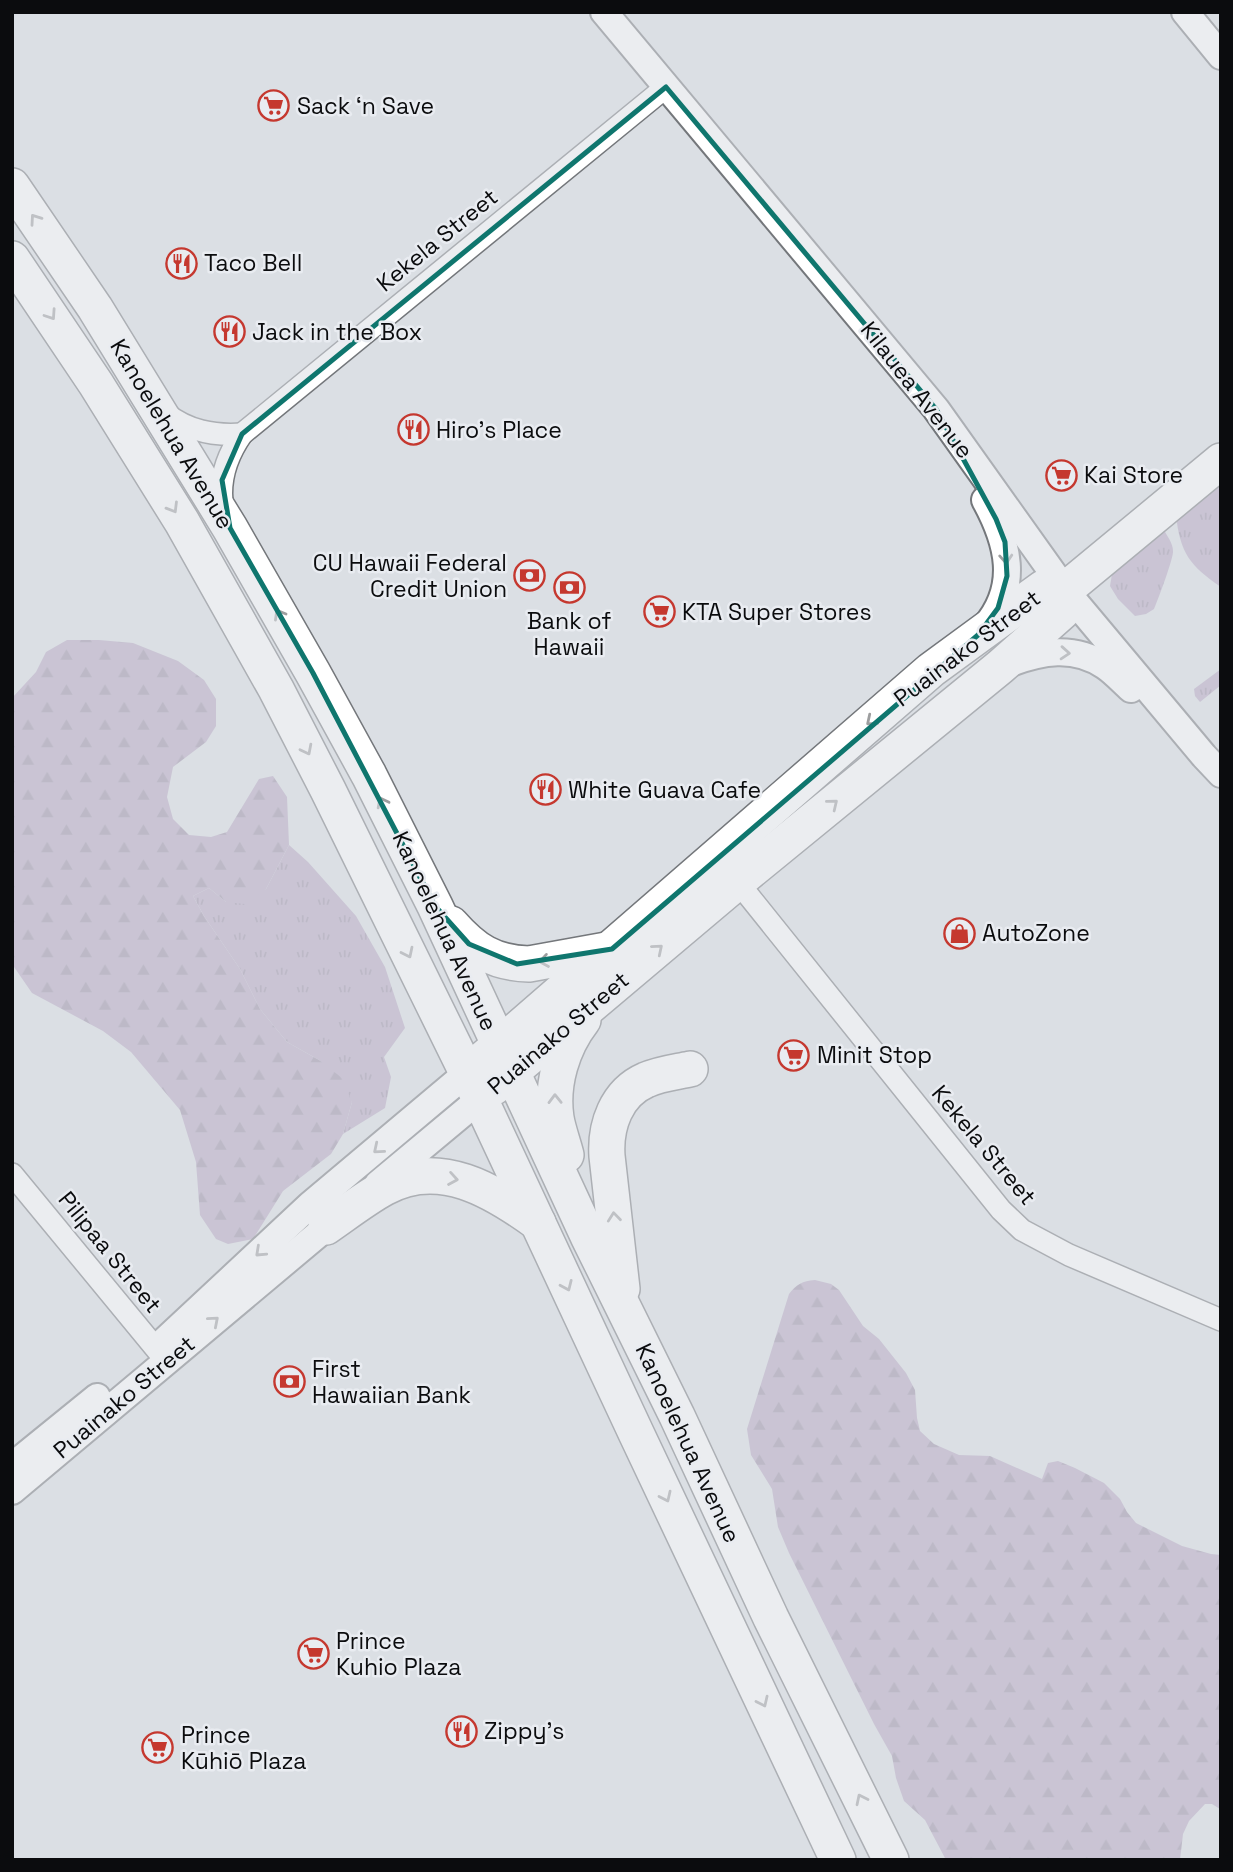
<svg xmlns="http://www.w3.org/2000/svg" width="1233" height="1872" viewBox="0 0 1233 1872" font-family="'Space Grotesk',sans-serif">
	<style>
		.grass { fill: url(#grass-tufts) }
		.forest { fill: url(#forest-firs) }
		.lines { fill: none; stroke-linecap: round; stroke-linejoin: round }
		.minor-casing { stroke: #74777b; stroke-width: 24 }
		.tertiary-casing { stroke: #74777b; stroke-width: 30 }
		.trunk-casing { stroke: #74777b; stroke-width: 38 }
		.minor { stroke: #fff; stroke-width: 21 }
		.tertiary { stroke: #fff; stroke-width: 26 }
		.trunk { stroke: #fff; stroke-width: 35 }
		.oneway { stroke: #9d9e9f }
		.marked { fill: none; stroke: #0f766e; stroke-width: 5; stroke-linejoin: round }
		.labels { text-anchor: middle; stroke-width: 5; stroke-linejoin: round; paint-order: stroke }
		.poi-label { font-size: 23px; fill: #0b0c0e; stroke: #e9ecf1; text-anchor: start }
		.street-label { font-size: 23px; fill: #0b0c0e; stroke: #e9ecf1 }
	</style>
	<defs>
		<pattern id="grass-tufts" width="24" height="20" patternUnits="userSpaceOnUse" patternTransform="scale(1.75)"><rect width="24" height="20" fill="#b5a5c1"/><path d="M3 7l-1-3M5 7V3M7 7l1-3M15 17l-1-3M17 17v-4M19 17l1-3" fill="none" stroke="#9a8da5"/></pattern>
		<pattern id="forest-firs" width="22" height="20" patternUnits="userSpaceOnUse" patternTransform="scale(1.75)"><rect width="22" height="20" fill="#b5a5c1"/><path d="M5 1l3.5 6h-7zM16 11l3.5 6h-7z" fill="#9a8da5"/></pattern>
	</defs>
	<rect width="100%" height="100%" fill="#dbdfe4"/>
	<g class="grass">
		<path d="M1221 479V587C1190 566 1180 553 1176 515Z"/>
		<path d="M1164 530C1167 536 1173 543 1173 551 1174 557 1158 600 1154 609L1146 614 1135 616 1118 599 1110 586 1112 574 1118 566Z"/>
		<path d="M1221 669V685L1200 702 1195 696 1194 689Z"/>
		<path d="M289 845 308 862 356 916 385 967 405 1028 384 1057 391 1077 385 1108 343 1134 352 1102 319 1060 287 1042 260 1009 240 969 204 916 193 896 209 888 226 902 266 889Z"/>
	</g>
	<g class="forest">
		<path d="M67 640H99L133 643 178 661 204 680 216 699V726L206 742 173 767 167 797 173 819 189 835 211 837 227 832 259 779 273 776 287 797 289 845 266 889 245 904 226 902 209 888 193 896 204 916 240 969 260 1009 287 1042 319 1060 342 1078 352 1102 343 1134 331 1154 283 1191 253 1239 228 1244 216 1239 200 1215 196 1162 180 1110 131 1052 103 1031 32 993 12 964V698L36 672 46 652Z"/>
		<path d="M815 1280 831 1284 839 1290 863 1326 879 1339 906 1373 915 1390 917 1418 920 1431 934 1444 959 1455 990 1456 1042 1479 1048 1463 1058 1461 1075 1468 1104 1483 1120 1499 1127 1512 1136 1523 1182 1546 1211 1554 1221 1555V1832L1219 1830 1220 1809 1212 1804H1205L1189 1821 1183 1834 1180 1860H946L925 1820 904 1801 896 1778 892 1756 874 1724 789 1553 778 1527 772 1489 751 1455 747 1429 789 1294C797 1284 802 1281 815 1280Z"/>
	</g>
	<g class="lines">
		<defs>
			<g id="minor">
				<path d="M165 413C188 431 213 436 242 434"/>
				<path d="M223 509C218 482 226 457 242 434L666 87"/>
				<path d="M732 875 1001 1210 1022 1230 1069 1255 1221 1320"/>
				<path d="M12 1174 167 1362"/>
			</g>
			<g id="tertiary">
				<path d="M604 12 936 409 1065 590 1204 756 1221 774"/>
				<path d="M1185 12 1221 56"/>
				<path d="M985 627C1020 586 1008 542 985 500"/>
				<path d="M1008 664C1041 651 1074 645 1105 666 1114 672 1122 681 1131 689"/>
				<path d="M378 1184 480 1099"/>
				<path d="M162 1343 310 1205 467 1073"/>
				<path d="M12 1466 97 1397"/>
				<path d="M12 1491 341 1215"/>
			</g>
			<g id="trunk">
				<path d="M12 186 95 308 230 528 313 673 369 775 435 906 588 1236 677 1416 771 1618 891 1860"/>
				<path d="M12 259 96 384 182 522 276 689 328 790 480 1099 637 1435 838 1860"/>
				<path d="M1065 590 1221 461"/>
				<path d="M451 924C474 950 493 963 529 964L612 949"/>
				<path d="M482 1060 931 670 1043 588 1065 590"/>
				<path d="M494 1087 737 882 1000 667 1062 612 1065 590"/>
				<path d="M566 1155C563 1143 558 1130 556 1118 551 1084 562 1047 583 1020"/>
				<path d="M326 1227C345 1214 364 1199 384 1188 439 1157 494 1191 538 1223"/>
				<path d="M622 1289 607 1156C605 1126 616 1093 646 1080 659 1074 676 1072 690 1069"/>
			</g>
		</defs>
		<use href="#minor" class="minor-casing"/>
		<use href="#tertiary" class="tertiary-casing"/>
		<use href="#trunk" class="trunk-casing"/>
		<use href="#minor" class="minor"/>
		<use href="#tertiary" class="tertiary"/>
		<use href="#trunk" class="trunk"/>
	</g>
	<defs><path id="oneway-chevron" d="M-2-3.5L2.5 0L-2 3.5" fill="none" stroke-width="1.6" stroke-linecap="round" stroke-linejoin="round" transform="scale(1.75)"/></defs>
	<g class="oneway">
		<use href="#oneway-chevron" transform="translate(35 219) rotate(-125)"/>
		<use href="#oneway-chevron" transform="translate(51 315) rotate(56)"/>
		<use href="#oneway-chevron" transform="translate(173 508) rotate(59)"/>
		<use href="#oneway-chevron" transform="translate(1006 559) rotate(86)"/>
		<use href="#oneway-chevron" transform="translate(279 614) rotate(-120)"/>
		<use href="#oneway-chevron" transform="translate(1065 653) rotate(4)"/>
		<use href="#oneway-chevron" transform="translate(871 721) rotate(140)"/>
		<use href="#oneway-chevron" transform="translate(307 750) rotate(63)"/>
		<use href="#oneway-chevron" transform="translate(382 802) rotate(-117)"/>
		<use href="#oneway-chevron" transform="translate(833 804) rotate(-39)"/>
		<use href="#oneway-chevron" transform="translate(658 949) rotate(-40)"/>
		<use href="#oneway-chevron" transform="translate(408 953) rotate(64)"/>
		<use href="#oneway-chevron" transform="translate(544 961) rotate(170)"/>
		<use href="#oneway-chevron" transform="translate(555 1099) rotate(-91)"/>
		<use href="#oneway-chevron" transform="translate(378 1149) rotate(140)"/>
		<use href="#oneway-chevron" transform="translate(453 1179) rotate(10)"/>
		<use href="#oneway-chevron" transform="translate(614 1217) rotate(-96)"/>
		<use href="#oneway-chevron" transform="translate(260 1252) rotate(137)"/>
		<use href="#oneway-chevron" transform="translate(567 1286) rotate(66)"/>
		<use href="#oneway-chevron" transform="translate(214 1321) rotate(-41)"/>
		<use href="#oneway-chevron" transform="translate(666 1497) rotate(65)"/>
		<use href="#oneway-chevron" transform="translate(763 1702) rotate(65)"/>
		<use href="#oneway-chevron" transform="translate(861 1799) rotate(-116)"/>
	</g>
	<path d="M0 0H1233V1872H0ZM666 87 936 409 996 519 1005 542 1007 576 998 608 978 635 612 949 517 964 469 944 435 906 313 673 230 528 222 480 242 434Z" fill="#dbdfe4" fill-opacity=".55" fill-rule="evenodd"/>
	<path class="marked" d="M666 87 936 409 996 519 1005 542 1007 576 998 608 978 635 612 949 517 964 469 944 435 906 313 673 230 528 222 480 242 434Z"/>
	<defs>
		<symbol id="supermarket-ring" viewBox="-11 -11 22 22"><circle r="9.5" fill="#e9ecf1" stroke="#c5382f" stroke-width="1.5"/><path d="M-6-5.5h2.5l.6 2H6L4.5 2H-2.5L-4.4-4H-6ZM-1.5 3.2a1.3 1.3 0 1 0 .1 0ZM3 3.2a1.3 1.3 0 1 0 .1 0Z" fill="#c5382f"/></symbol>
		<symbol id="restaurant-ring" viewBox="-11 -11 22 22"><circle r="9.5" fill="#e9ecf1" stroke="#c5382f" stroke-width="1.5"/><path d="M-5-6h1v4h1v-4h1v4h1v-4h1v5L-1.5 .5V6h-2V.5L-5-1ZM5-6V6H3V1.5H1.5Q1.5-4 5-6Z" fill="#c5382f"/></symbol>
		<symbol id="bank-ring" viewBox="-11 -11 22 22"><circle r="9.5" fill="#e9ecf1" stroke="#c5382f" stroke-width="1.5"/><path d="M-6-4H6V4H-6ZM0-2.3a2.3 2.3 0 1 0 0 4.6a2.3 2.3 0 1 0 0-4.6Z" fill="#c5382f"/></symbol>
		<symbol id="shop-ring" viewBox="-11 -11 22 22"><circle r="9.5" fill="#e9ecf1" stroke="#c5382f" stroke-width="1.5"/><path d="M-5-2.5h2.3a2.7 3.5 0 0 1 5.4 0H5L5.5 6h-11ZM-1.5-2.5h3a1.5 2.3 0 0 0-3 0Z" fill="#c5382f"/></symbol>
	</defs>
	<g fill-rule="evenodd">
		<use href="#supermarket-ring" x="256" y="88" width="35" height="35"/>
		<use href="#restaurant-ring" x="164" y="246" width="35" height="35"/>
		<use href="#restaurant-ring" x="212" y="314" width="35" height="35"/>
		<use href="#restaurant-ring" x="396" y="412" width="35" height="35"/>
		<use href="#supermarket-ring" x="1044" y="458" width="35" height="35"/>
		<use href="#bank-ring" x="512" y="558" width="35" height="35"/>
		<use href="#bank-ring" x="552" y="570" width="35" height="35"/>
		<use href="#supermarket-ring" x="642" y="594" width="35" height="35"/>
		<use href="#restaurant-ring" x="528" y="772" width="35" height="35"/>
		<use href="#shop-ring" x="942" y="916" width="35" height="35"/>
		<use href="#supermarket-ring" x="776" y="1038" width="35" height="35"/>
		<use href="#bank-ring" x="272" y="1364" width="35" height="35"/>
		<use href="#supermarket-ring" x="296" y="1636" width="35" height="35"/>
		<use href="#restaurant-ring" x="444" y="1714" width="35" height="35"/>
		<use href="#supermarket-ring" x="140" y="1730" width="35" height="35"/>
	</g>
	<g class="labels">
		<g class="poi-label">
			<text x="297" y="114">Sack ‘n Save</text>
			<text x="204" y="271">Taco Bell</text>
			<text x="252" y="340">Jack in the Box</text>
			<text x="436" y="438">Hiro's Place</text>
			<text x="1084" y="483">Kai Store</text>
			<text x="507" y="571" text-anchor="end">CU Hawaii Federal<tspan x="507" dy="26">Credit Union</tspan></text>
			<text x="682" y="620">KTA Super Stores</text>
			<text x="569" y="629" text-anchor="middle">Bank of<tspan x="569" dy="26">Hawaii</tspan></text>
			<text x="568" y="798">White Guava Cafe</text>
			<text x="982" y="941">AutoZone</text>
			<text x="817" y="1063">Minit Stop</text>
			<text x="312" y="1377">First<tspan x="312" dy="26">Hawaiian Bank</tspan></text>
			<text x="336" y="1649">Prince<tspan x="336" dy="26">Kuhio Plaza</tspan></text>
			<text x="484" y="1739">Zippy's</text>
			<text x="181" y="1743">Prince<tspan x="181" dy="26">Kūhiō Plaza</tspan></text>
		</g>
		<g class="street-label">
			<text transform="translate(437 240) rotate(-39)" y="8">Kekela Street</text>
			<text transform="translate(917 390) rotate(52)" y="8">Kilauea Avenue</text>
			<text transform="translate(172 434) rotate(59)" y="8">Kanoelehua Avenue</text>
			<text transform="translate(967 648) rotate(-37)" y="8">Puainako Street</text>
			<text transform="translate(445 931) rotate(65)" y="8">Kanoelehua Avenue</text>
			<text transform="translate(558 1033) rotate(-40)" y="8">Puainako Street</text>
			<text transform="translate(984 1145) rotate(50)" y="8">Kekela Street</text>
			<text transform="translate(110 1252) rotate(51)" y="8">Pilipaa Street</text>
			<text transform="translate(124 1397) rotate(-40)" y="8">Puainako Street</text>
			<text transform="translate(688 1443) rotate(65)" y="8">Kanoelehua Avenue</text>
		</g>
	</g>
	<rect width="1233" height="1872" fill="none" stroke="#0b0c0e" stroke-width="28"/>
</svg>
